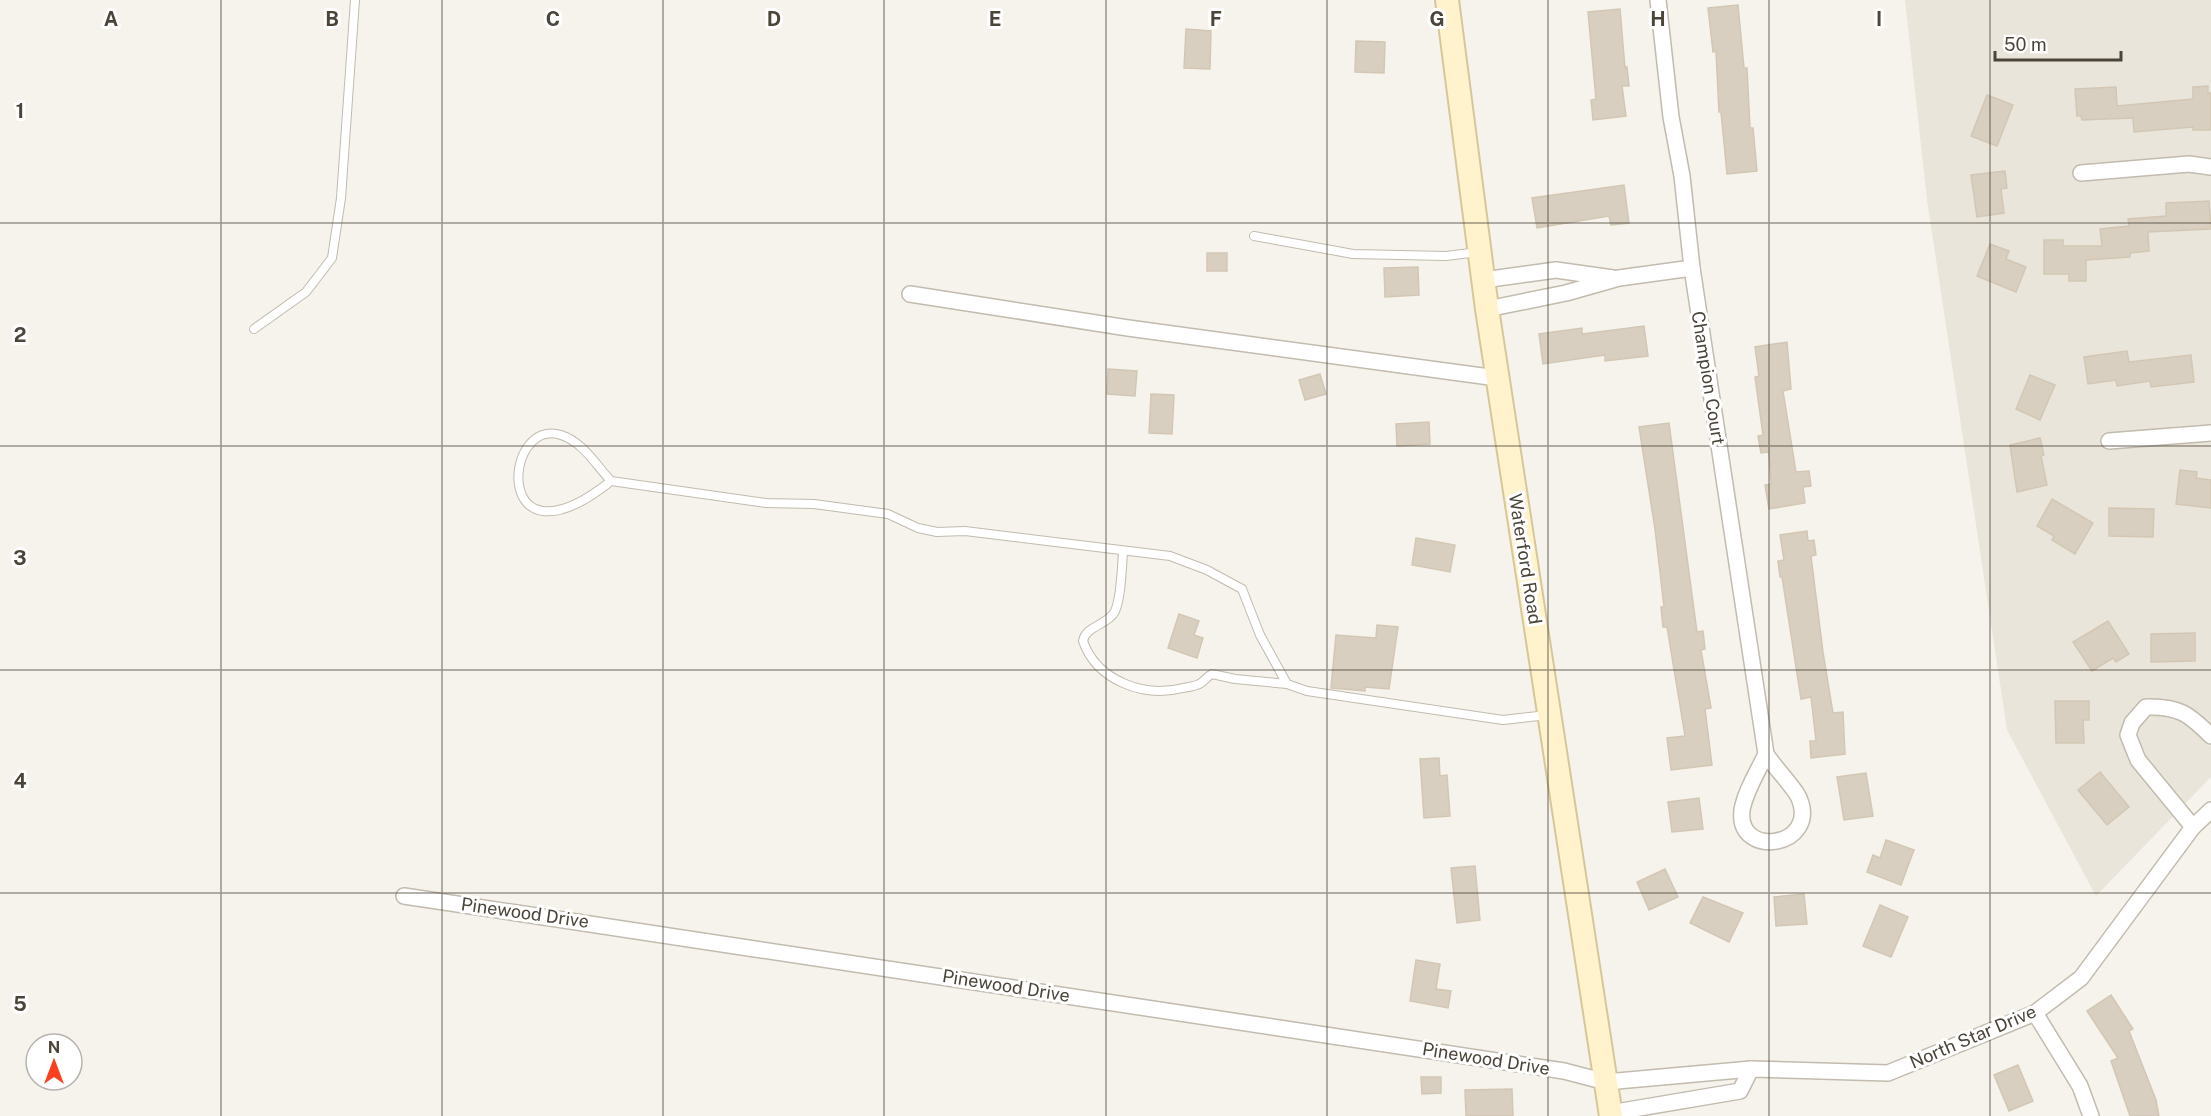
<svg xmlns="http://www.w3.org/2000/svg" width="2211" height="1116" viewBox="0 0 2211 1116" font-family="'Public Sans',sans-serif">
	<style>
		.residential { fill: #eae5da }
		.building { fill: #d8cfc1; stroke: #d3c7b4; stroke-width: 1.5 }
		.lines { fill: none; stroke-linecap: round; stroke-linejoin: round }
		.service-casing { stroke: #c2bbae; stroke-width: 10 }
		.minor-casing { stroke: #c2bbae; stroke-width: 18 }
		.secondary-casing { stroke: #d6c79b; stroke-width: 26 }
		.service { stroke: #fff; stroke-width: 8 }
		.minor { stroke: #fff; stroke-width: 15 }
		.secondary { stroke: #fff3cd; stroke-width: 22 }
		.grid { fill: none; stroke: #4b4439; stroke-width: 1.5; stroke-opacity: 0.55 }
		.labels { text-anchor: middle; stroke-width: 6; stroke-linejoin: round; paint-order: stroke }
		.street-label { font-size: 18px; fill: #4b4439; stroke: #fff }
		.grid-label { font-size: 20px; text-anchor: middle; font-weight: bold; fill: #4b4439; stroke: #fff; stroke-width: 6; stroke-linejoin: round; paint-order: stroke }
	</style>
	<rect width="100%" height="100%" fill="#f6f3ec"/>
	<path class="residential" d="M1905 0H2211V777L2096 896 2007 730 1927 200Z"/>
	<g class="building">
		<path d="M1738 5 1744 68H1747L1750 128H1753L1757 171 1727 174 1721 112H1719L1716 51 1713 52 1708 8Z"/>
		<path d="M1620 9 1625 68 1627 67 1629 86H1622L1626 116 1593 120 1591 100 1596 99 1588 12Z"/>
		<path d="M1186 29 1211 31 1210 69 1184 68Z"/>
		<path d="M1356 41 1385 42 1384 73 1355 72Z"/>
		<path d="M2208 86V93H2211V130H2193V127L2134 132 2133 118 2082 120 2081 116H2077L2075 89 2116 87 2117 106 2193 99V87Z"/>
		<path d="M1987 95 2013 105 1997 146 1971 136Z"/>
		<path d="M2005 171 2007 188 2001 189 2004 213 1977 217 1971 175Z"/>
		<path d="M1624 185 1629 223 1611 225 1609 216 1537 228 1532 198Z"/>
		<path d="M2209 201 2211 229 2148 232 2149 251 2130 253V257L2086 260V281H2069V274H2044V240H2063V246H2102L2100 229 2129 226 2128 219 2166 216V203Z"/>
		<path d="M1990 244 2009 251 2006 259 2026 267 2016 292 1977 276Z"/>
		<rect x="1207" y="253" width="20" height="18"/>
		<path d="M1418 267 1419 295 1385 297 1384 268Z"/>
		<path d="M1644 326 1648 356 1605 361V355L1543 364 1539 334 1582 328V334Z"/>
		<path d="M1787 342 1791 389 1783 391 1796 472 1809 471 1811 486 1803 487 1805 503 1769 509 1765 485 1771 484 1769 452 1761 453 1758 436 1763 435 1755 377 1759 376 1755 347Z"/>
		<path d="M2127 351 2129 362 2191 355 2194 382 2151 387 2150 381 2117 386 2116 380 2088 384 2084 357Z"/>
		<path d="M1108 369 1137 371 1135 396 1107 394Z"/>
		<path d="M1320 374 1326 394 1305 400 1299 380Z"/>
		<path d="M2030 375 2055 385 2040 420 2016 409Z"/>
		<path d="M1151 394 1174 395 1172 434 1149 433Z"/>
		<path d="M1429 422 1430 444 1397 446 1396 424Z"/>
		<path d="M1669 423 1697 632 1703 631 1705 649 1701 650 1711 708 1705 709 1712 765 1671 770 1667 738 1685 736 1667 627H1663L1661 607H1664L1655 529 1639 427Z"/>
		<path d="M2040 438 2044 455 2041 456 2047 485 2017 492 2010 445Z"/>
		<path d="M2180 470 2197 472 2196 478 2211 480V508L2176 504Z"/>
		<path d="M2052 499 2093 523 2075 554 2052 540 2054 536 2037 526Z"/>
		<path d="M2109 508 2154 509 2153 537 2109 536Z"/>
		<path d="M1807 531 1808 541 1814 540 1816 555 1811 556 1823 652 1833 713 1843 712 1845 754 1811 758 1810 741H1816L1811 697 1801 699 1782 577H1780L1778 561 1784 560 1780 535Z"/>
		<path d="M1416 538 1455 545 1450 572 1412 565Z"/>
		<path d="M1179 614 1199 621 1194 635 1203 638 1197 658 1168 648Z"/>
		<path d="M2108 621 2129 654 2116 662 2113 658 2092 671 2073 642Z"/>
		<path d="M1377 625 1398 627 1389 689 1365 687V691L1331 688 1336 635 1376 638Z"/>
		<path d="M2195 633V661L2151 662V634Z"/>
		<path d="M2055 701H2089V720H2083L2084 743H2056Z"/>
		<path d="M1439 758 1440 776 1447 775 1450 816 1424 818 1420 759Z"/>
		<path d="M2100 772 2129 807 2107 825 2078 790Z"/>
		<path d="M1866 773 1873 816 1844 820 1837 777Z"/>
		<path d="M1699 798 1703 829 1672 832 1668 802Z"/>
		<path d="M1886 840 1914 850 1901 885 1867 872 1873 855 1880 858Z"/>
		<path d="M1475 866 1480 920 1457 923 1451 868Z"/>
		<path d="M1665 869 1678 897 1649 910 1637 882Z"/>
		<path d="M1804 894 1807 924 1776 926 1774 897Z"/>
		<path d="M1703 897 1743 913 1729 942 1690 923Z"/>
		<path d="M1880 905 1908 917 1891 957 1863 946Z"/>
		<path d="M1416 960 1440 964 1436 989 1451 991 1448 1008 1410 1001Z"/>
		<path d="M2111 995 2133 1029 2129 1031 2156 1100 2159 1116H2130L2111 1061 2118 1058 2087 1011Z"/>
		<path d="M2018 1065 2033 1101 2009 1111 1994 1075Z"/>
		<path d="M1421 1077H1441V1093L1422 1094Z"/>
		<path d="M1512 1089 1513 1116H1466L1465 1090Z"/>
	</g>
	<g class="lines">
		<defs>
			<g id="service">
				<path d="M1254 236 1353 254 1446 256 1478 252"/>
				<path d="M254 329 306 292 332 258 341 198 355 0"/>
				<path d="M611 481C492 576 502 416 561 435 583 442 596 465 611 481L766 503 814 504 888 514 918 528 937 532 965 531 1170 556 1207 570 1242 589 1260 635 1287 684 1307 691 1503 720 1547 715"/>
				<path d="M1123 551C1122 566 1121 602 1114 613 1106 625 1085 627 1083 641 1097 681 1144 698 1183 688 1189 687 1197 686 1201 683 1205 680 1208 676 1212 674L1235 679 1287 684"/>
			</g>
			<g id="minor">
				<path d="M1658 0 1671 117 1682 176 1692 268 1766 754C1774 767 1795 788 1799 798 1820 847 1736 860 1742 810 1745 792 1758 771 1766 754"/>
				<path d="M2081 173 2189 164 2211 167"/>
				<path d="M1483 280 1556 270 1613 278"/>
				<path d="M910 294 1128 328 1497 378"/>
				<path d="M1487 309 1566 293 1619 278 1692 268"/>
				<path d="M2109 441 2211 433"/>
				<path d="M2193 827 2138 760 2128 735 2132 723 2146 707C2179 706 2189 714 2211 736"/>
				<path d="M404 896 1564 1071 1606 1082 1751 1069 1888 1073 2035 1013 2081 978 2193 827 2211 810"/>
				<path d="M2035 1013 2080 1086 2091 1116"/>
				<path d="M1610 1113 1740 1091 1751 1069"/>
			</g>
			<path id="secondary" d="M1447 0 1487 309 1611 1116"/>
		</defs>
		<use href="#service" class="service-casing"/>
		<use href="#minor" class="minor-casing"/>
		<use href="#secondary" class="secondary-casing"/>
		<use href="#service" class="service"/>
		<use href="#minor" class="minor"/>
		<use href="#secondary" class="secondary"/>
	</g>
	<path class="grid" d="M221 0V1116M442 0V1116M663 0V1116M884 0V1116M1106 0V1116M1327 0V1116M1548 0V1116M1769 0V1116M1990 0V1116M0 223H2211M0 446H2211M0 670H2211M0 893H2211"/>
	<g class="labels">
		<g class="street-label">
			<text transform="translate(1708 378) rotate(81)" y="6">Champion Court</text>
			<text transform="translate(1525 559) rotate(81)" y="6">Waterford Road</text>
			<text transform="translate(525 913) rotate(8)" y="6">Pinewood Drive</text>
			<text transform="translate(1006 986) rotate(9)" y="6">Pinewood Drive</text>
			<text transform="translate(1973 1037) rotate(-23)" y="6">North Star Drive</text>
			<text transform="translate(1486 1059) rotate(9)" y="6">Pinewood Drive</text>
		</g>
	</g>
	<g class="grid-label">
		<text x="111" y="26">A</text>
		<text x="332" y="26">B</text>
		<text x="553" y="26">C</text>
		<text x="774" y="26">D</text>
		<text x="995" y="26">E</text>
		<text x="1216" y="26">F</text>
		<text x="1437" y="26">G</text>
		<text x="1658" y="26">H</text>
		<text x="1879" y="26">I</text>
		<text x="20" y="118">1</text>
		<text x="20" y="342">2</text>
		<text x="20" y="565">3</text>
		<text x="20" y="788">4</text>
		<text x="20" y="1011">5</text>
	</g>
	<g transform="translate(54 1062)"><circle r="28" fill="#ffffff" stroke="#b7b4b0" stroke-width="1.5"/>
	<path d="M0-4.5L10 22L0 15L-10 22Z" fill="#fc3f1d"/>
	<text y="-9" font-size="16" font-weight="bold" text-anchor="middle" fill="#4b4439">N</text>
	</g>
	<path d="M1995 51v9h126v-9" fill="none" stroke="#4b4439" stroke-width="3"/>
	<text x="2004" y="51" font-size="18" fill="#4b4439" stroke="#ffffff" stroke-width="4.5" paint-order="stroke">50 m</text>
</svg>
